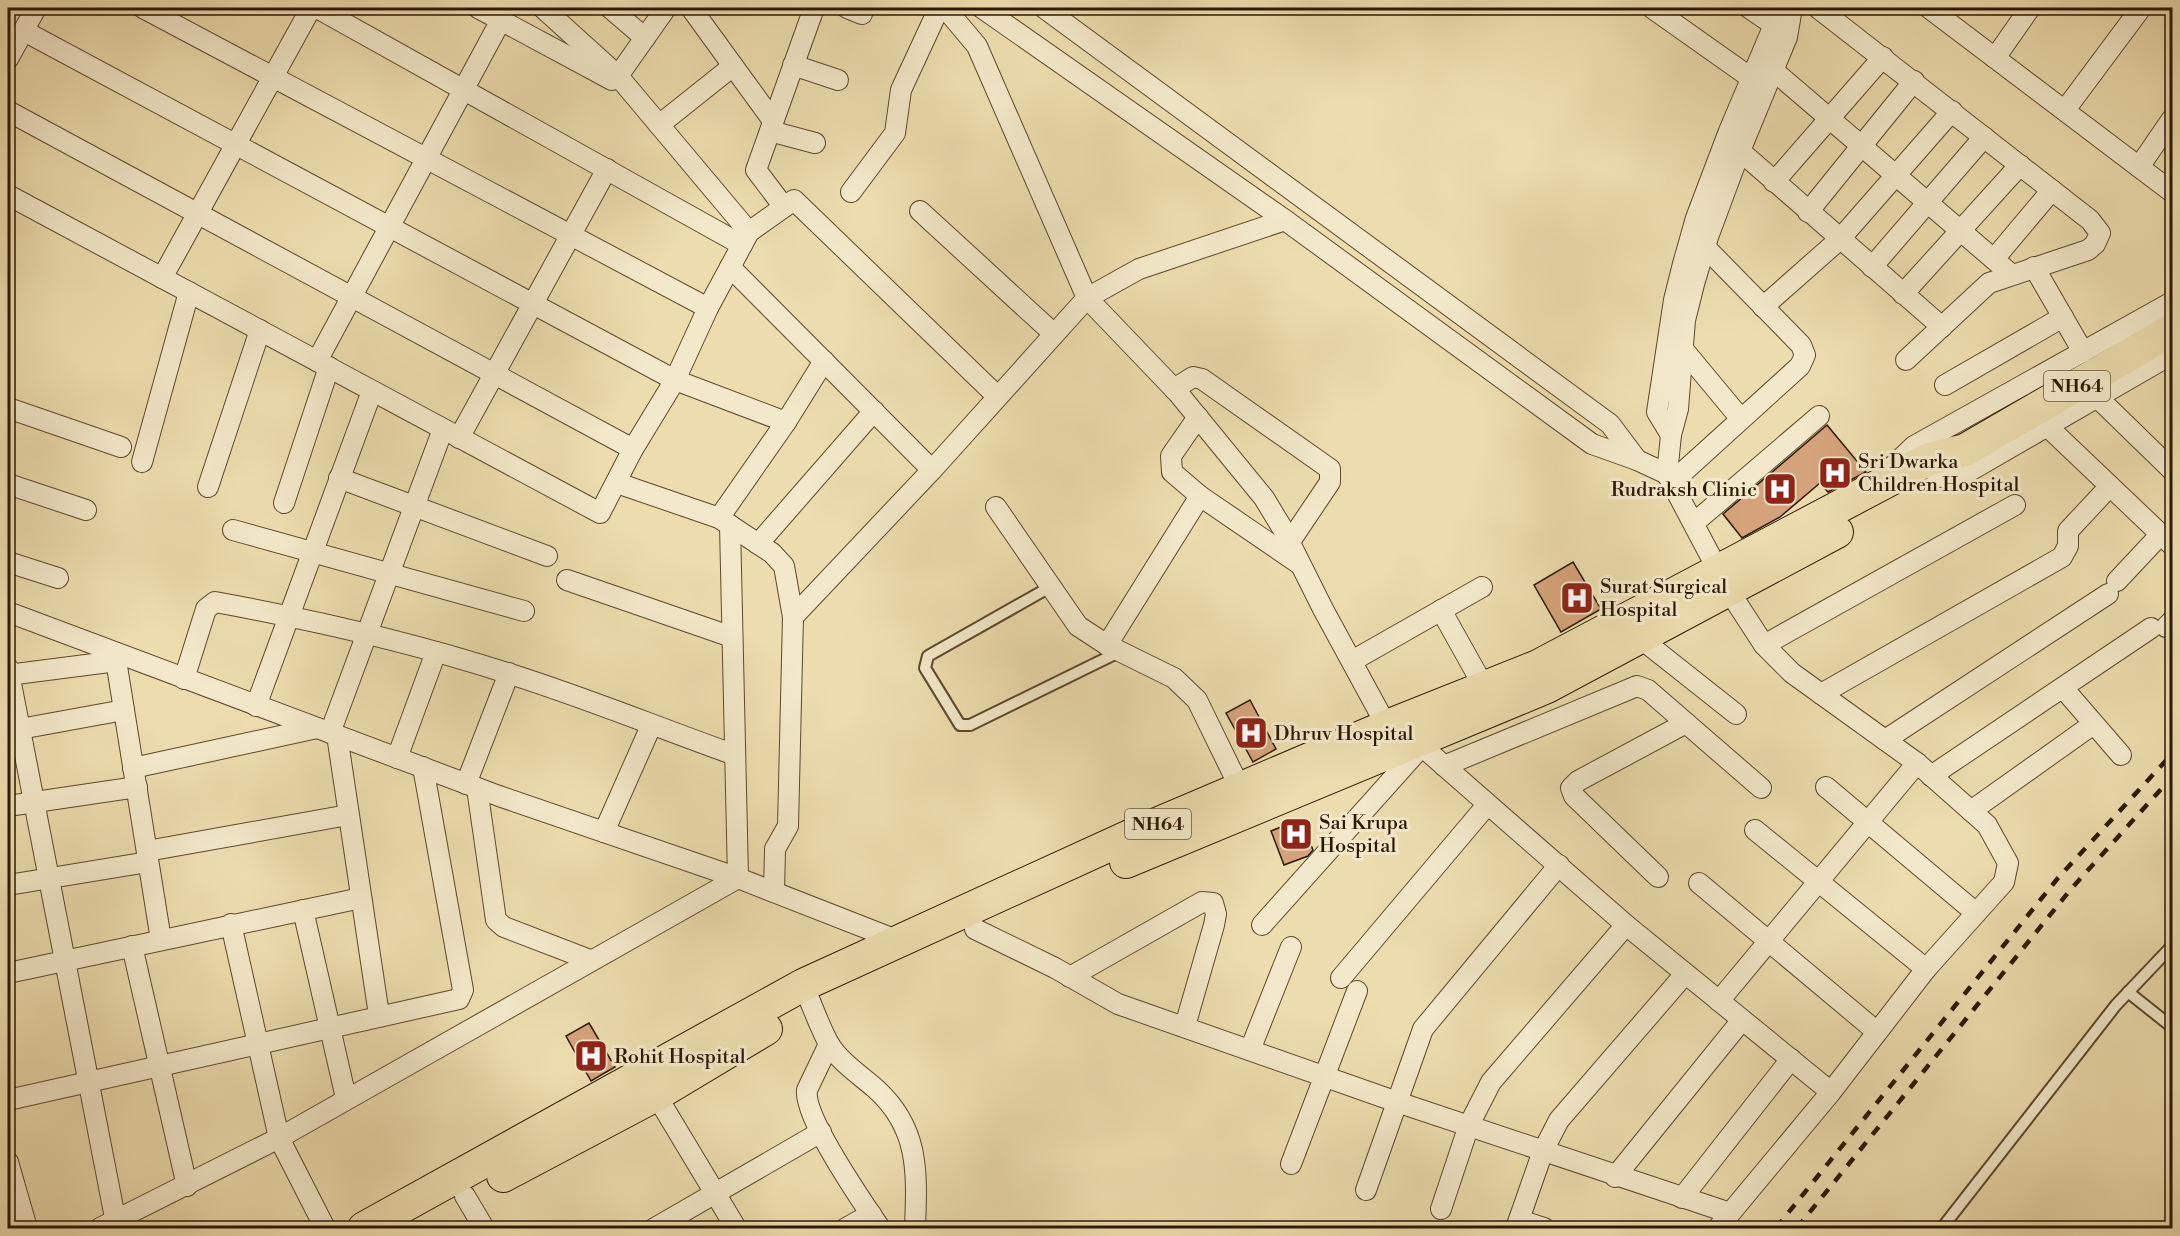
<svg xmlns="http://www.w3.org/2000/svg" width="2180" height="1236" viewBox="0 0 2180 1236" font-family="'Libre Bodoni',serif">
	<style>
		.building { fill: #d5a37b; stroke: #2b1800; stroke-width: 1.5 }
		.lines { fill: none; stroke-linecap: round; stroke-linejoin: round }
		.lane-casing { stroke: #5c492c; stroke-width: 14 }
		.street-casing { stroke: #5c492c; stroke-width: 22 }
		.primary-casing { stroke: #2b1800; stroke-width: 34 }
		.lane { stroke: #f3e9ca; stroke-width: 10 }
		.street { stroke: #f3e9ca; stroke-width: 20 }
		.primary { stroke: #edddae; stroke-width: 32 }
		.rail { stroke: #2b1800; stroke-width: 4.5; stroke-dasharray: 10 10; stroke-linecap: butt }
		.labels { text-anchor: middle; stroke-width: 6; stroke-linejoin: round; paint-order: stroke }
		.shield { fill: #f3e9ca; stroke: #67573d; stroke-width: 1.5 }
		.shield-label { font-size: 18px; font-weight: bold; fill: #2b1800 }
		.poi-label { font-size: 20px; fill: #2b1800; stroke: #f3e9ca; text-anchor: start }
	</style>
	<rect width="100%" height="100%" fill="#edddae"/>
	<filter id="stains"><feTurbulence type="fractalNoise" baseFrequency=".00333" numOctaves="4"/><feColorMatrix values="0 0 0 0 .2 0 0 0 0 .09 0 0 0 0 .02 0 0 0 .5 -.17"/></filter>
	<radialGradient id="worn" r=".72"><stop offset=".6" stop-color="#630" stop-opacity="0"/><stop offset="1" stop-color="#630" stop-opacity=".3"/></radialGradient>
	<g class="building">
		<path d="M1827 425 1866 472 1828 492 1820 483 1780 517 1742 538 1723 514Z"/>
		<path d="M1573 562 1601 609 1561 632 1534 585Z"/>
		<path d="M1250 700 1276 749 1253 762 1226 713Z"/>
		<path d="M1301 819 1313 850 1308 856 1284 865 1271 831Z"/>
		<path d="M589 1023 615 1067 591 1081 566 1036Z"/>
	</g>
	<g class="lines">
		<defs>
			<g id="lane">
				<path d="M1050 587 928 656 925 668 960 725H970L1121 651"/>
				<path d="M2128 992 2172 1027"/>
				<path d="M1942 1228 2116 1005 2172 946"/>
			</g>
			<g id="street">
				<path d="M143 8 708 308"/>
				<path d="M317 8 742 245"/>
				<path d="M478 8 612 80"/>
				<path d="M543 8 618 76 749 232"/>
				<path d="M610 8 645 38"/>
				<path d="M691 8 773 121"/>
				<path d="M847 8 862 14"/>
				<path d="M945 8 977 46 1087 298 1178 393 1264 498 1284 531 1323 609 1391 734"/>
				<path d="M982 8 1285 220 1592 444 1637 460 1667 474"/>
				<path d="M1044 8 1610 424 1637 460"/>
				<path d="M1652 8 1751 78"/>
				<path d="M1749 8 1774 25"/>
				<path d="M1818 8 2090 220 2100 233 2095 244 2088 250 1989 283 1906 360"/>
				<path d="M1929 8 2172 192"/>
				<path d="M24 31 675 380 786 422"/>
				<path d="M1995 58 2030 8"/>
				<path d="M8 59 36 8"/>
				<path d="M793 65 838 80"/>
				<path d="M1774 71 2011 274"/>
				<path d="M618 76 666 8"/>
				<path d="M2065 110 2141 8"/>
				<path d="M8 111 633 449"/>
				<path d="M659 125 733 66"/>
				<path d="M770 131 815 143"/>
				<path d="M1740 151 1942 327"/>
				<path d="M2139 167 2172 119"/>
				<path d="M1774 182 1883 57"/>
				<path d="M851 192 895 133 901 90 939 8"/>
				<path d="M8 195 600 513 633 449 675 380 708 308 749 232 794 200 997 396"/>
				<path d="M784 207 756 170 814 8"/>
				<path d="M920 211 1054 334"/>
				<path d="M1808 212 1914 81"/>
				<path d="M1994 259 2052 190"/>
				<path d="M730 267 932 470"/>
				<path d="M1872 267 1984 137"/>
				<path d="M2034 267 2083 352"/>
				<path d="M162 278 311 8"/>
				<path d="M1903 294 2020 165"/>
				<path d="M1763 307 1840 239 1952 111"/>
				<path d="M1682 348 1741 419"/>
				<path d="M317 361 501 20"/>
				<path d="M1945 385 2063 317"/>
				<path d="M1174 389 1193 377 1202 379 1330 469V482L1289 543"/>
				<path d="M2098 398 2172 470"/>
				<path d="M8 408 121 447"/>
				<path d="M1198 417 1171 456 1172 472 1200 496 1298 563"/>
				<path d="M2048 427 2172 545"/>
				<path d="M1671 435 1657 412 1674 300 1683 264 1696 218 1729 131 1774 25 1784 8"/>
				<path d="M459 438 607 169"/>
				<path d="M142 462 189 292"/>
				<path d="M1887 472 1914 446 2172 302"/>
				<path d="M1937 477 1961 476 2172 354"/>
				<path d="M339 478 547 556"/>
				<path d="M617 483 719 518 772 553 784 566 793 617 788 826 775 849 774 892"/>
				<path d="M1671 483 1800 366 1805 355 1801 345 1705 247"/>
				<path d="M8 484 86 510"/>
				<path d="M208 487 260 330"/>
				<path d="M284 503 329 367"/>
				<path d="M996 507 1078 626 1107 645 1174 678 1197 700 1240 788"/>
				<path d="M719 518 786 422 824 361"/>
				<path d="M1694 523 1819 416"/>
				<path d="M233 530 524 611"/>
				<path d="M758 544 874 411"/>
				<path d="M8 562 58 578"/>
				<path d="M567 580 732 637"/>
				<path d="M2117 581 2161 534"/>
				<path d="M1441 610 1484 687"/>
				<path d="M8 612 499 796 738 878 899 941"/>
				<path d="M793 617 932 470 1087 298 1139 269 1285 220"/>
				<path d="M2166 627 2172 621"/>
				<path d="M1640 638 1736 714"/>
				<path d="M1107 645 1200 496"/>
				<path d="M1764 645 2015 505"/>
				<path d="M115 654 161 940"/>
				<path d="M1352 661 1482 587"/>
				<path d="M8 668 117 1228"/>
				<path d="M8 675 117 661"/>
				<path d="M184 679 206 609 215 602C314 620 411 642 507 673 584 697 659 728 735 755"/>
				<path d="M2063 688 2121 755"/>
				<path d="M1821 694 2062 557 2068 546V531L2110 486"/>
				<path d="M256 706 372 391"/>
				<path d="M9 731 124 710"/>
				<path d="M330 733 443 429"/>
				<path d="M337 735 379 1015"/>
				<path d="M1885 740 2108 594"/>
				<path d="M1417 742 1626 925 1831 1092"/>
				<path d="M397 758 436 652"/>
				<path d="M1444 766 1637 686 1648 690 1761 788"/>
				<path d="M133 768 317 728"/>
				<path d="M1931 776 2151 628"/>
				<path d="M466 784 509 673"/>
				<path d="M1826 787 1976 913"/>
				<path d="M477 788 496 920 504 927 590 960"/>
				<path d="M8 806 137 787"/>
				<path d="M1971 811 2092 725"/>
				<path d="M1755 830 1926 969"/>
				<path d="M604 832 651 726"/>
				<path d="M147 851 348 815"/>
				<path d="M1658 877 1574 796 1571 788 1578 781 1686 723"/>
				<path d="M1699 883 1876 1031"/>
				<path d="M8 885 148 862"/>
				<path d="M303 910 346 1098"/>
				<path d="M231 924 279 1138 325 1228"/>
				<path d="M1262 925 1422 746"/>
				<path d="M975 929 1055 968 1118 1004 1397 1102 1730 1213"/>
				<path d="M132 946 187 1186"/>
				<path d="M8 973 361 898"/>
				<path d="M1070 977 1202 902 1213 903 1216 914 1214 925 1185 1026"/>
				<path d="M1341 978 1487 805"/>
				<path d="M803 985C812 1004 819 1026 829 1044 840 1062 860 1075 876 1089 920 1129 917 1173 915 1228"/>
				<path d="M1719 1001 1917 763"/>
				<path d="M829 1044 807 1090C803 1116 863 1203 880 1228"/>
				<path d="M1250 1050 1291 947"/>
				<path d="M656 1095 736 1228"/>
				<path d="M8 1100 459 999 463 990 423 767"/>
				<path d="M8 1162 27 1228"/>
				<path d="M1291 1164 1357 991"/>
				<path d="M1615 1177 1742 1020"/>
				<path d="M1366 1190 1423 1029 1559 865"/>
				<path d="M465 1196 484 1228"/>
				<path d="M1682 1198 1791 1059"/>
				<path d="M1441 1209 1469 1125 1491 1082 1626 925"/>
				<path d="M1519 1220 1544 1228"/>
				<path d="M100 1228 279 1138 738 878 730 525"/>
				<path d="M655 1228 821 1132"/>
				<path d="M846 1228 871 1214"/>
				<path d="M1516 1228 1543 1151 1559 1120 1685 974"/>
				<path d="M1718 1228 1831 1092 1926 969 2004 882 2008 863 1987 825 1917 763 1792 673 1764 645 1729 591 1667 474 1671 435 1678 409 1685 320 1694 284 1708 237 1740 151 1787 37 1792 8"/>
			</g>
			<g id="primary">
				<path d="M1126 862 1547 687 1837 532"/>
				<path d="M503 1176 656 1095 766 1029"/>
				<path d="M364 1228 803 985 1145 829 1387 726 1538 666 1929 459 1965 450 2172 330"/>
			</g>
		</defs>
		<use href="#lane" class="lane-casing"/>
		<use href="#street" class="street-casing"/>
		<use href="#primary" class="primary-casing"/>
		<use href="#lane" class="lane"/>
		<use href="#street" class="street"/>
		<use href="#primary" class="primary"/>
		<g class="rail">
			<path d="M1776 1228 2058 878 2172 754"/>
			<path d="M1797 1228 2071 889 2172 777"/>
		</g>
	</g>
	<defs>
		<symbol id="hospital-square" viewBox="-11 -11 22 22"><rect x="-9" y="-9" width="18" height="18" rx="4" fill="#8f2418" stroke="#f3e9ca"/><path d="M-5-5h3v3.5h4V-5h3V5h-3V1.5h-4V5h-3Z" fill="#fff"/></symbol>
	</defs>
	<g fill-rule="evenodd">
		<use href="#hospital-square" x="1816" y="454" width="38" height="38"/>
		<use href="#hospital-square" x="1761" y="470" width="38" height="38"/>
		<use href="#hospital-square" x="1558" y="579" width="38" height="38"/>
		<use href="#hospital-square" x="1232" y="714" width="38" height="38"/>
		<use href="#hospital-square" x="1277" y="815" width="38" height="38"/>
		<use href="#hospital-square" x="572" y="1037" width="38" height="38"/>
	</g>
	<g class="labels">
		<g class="shield">
			<rect x="2044" y="371" width="66" height="30" rx="4.5"/>
			<rect x="1125" y="809" width="66" height="30" rx="4.5"/>
		</g>
		<g class="shield-label">
			<text x="2077" y="392">NH64</text>
			<text x="1158" y="830">NH64</text>
		</g>
		<g class="poi-label">
			<text x="1858" y="468">Sri Dwarka<tspan x="1858" dy="23">Children Hospital</tspan></text>
			<text x="1757" y="496" text-anchor="end">Rudraksh Clinic</text>
			<text x="1600" y="593">Surat Surgical<tspan x="1600" dy="23">Hospital</tspan></text>
			<text x="1274" y="740">Dhruv Hospital</text>
			<text x="1319" y="829">Sai Krupa<tspan x="1319" dy="23">Hospital</tspan></text>
			<text x="614" y="1063">Rohit Hospital</text>
		</g>
	</g>
	<rect width="2180" height="1236" fill="none" stroke="#edddae" stroke-width="30"/>
	<rect x="9" y="9" width="2162" height="1218" fill="none" stroke="#2b1800" stroke-width="3"/>
	<rect x="15" y="15" width="2150" height="1206" fill="none" stroke="#2b1800" stroke-width="1.5"/>
	<rect width="100%" height="100%" filter="url(#stains)"/>
	<rect width="100%" height="100%" fill="url(#worn)"/>
</svg>
